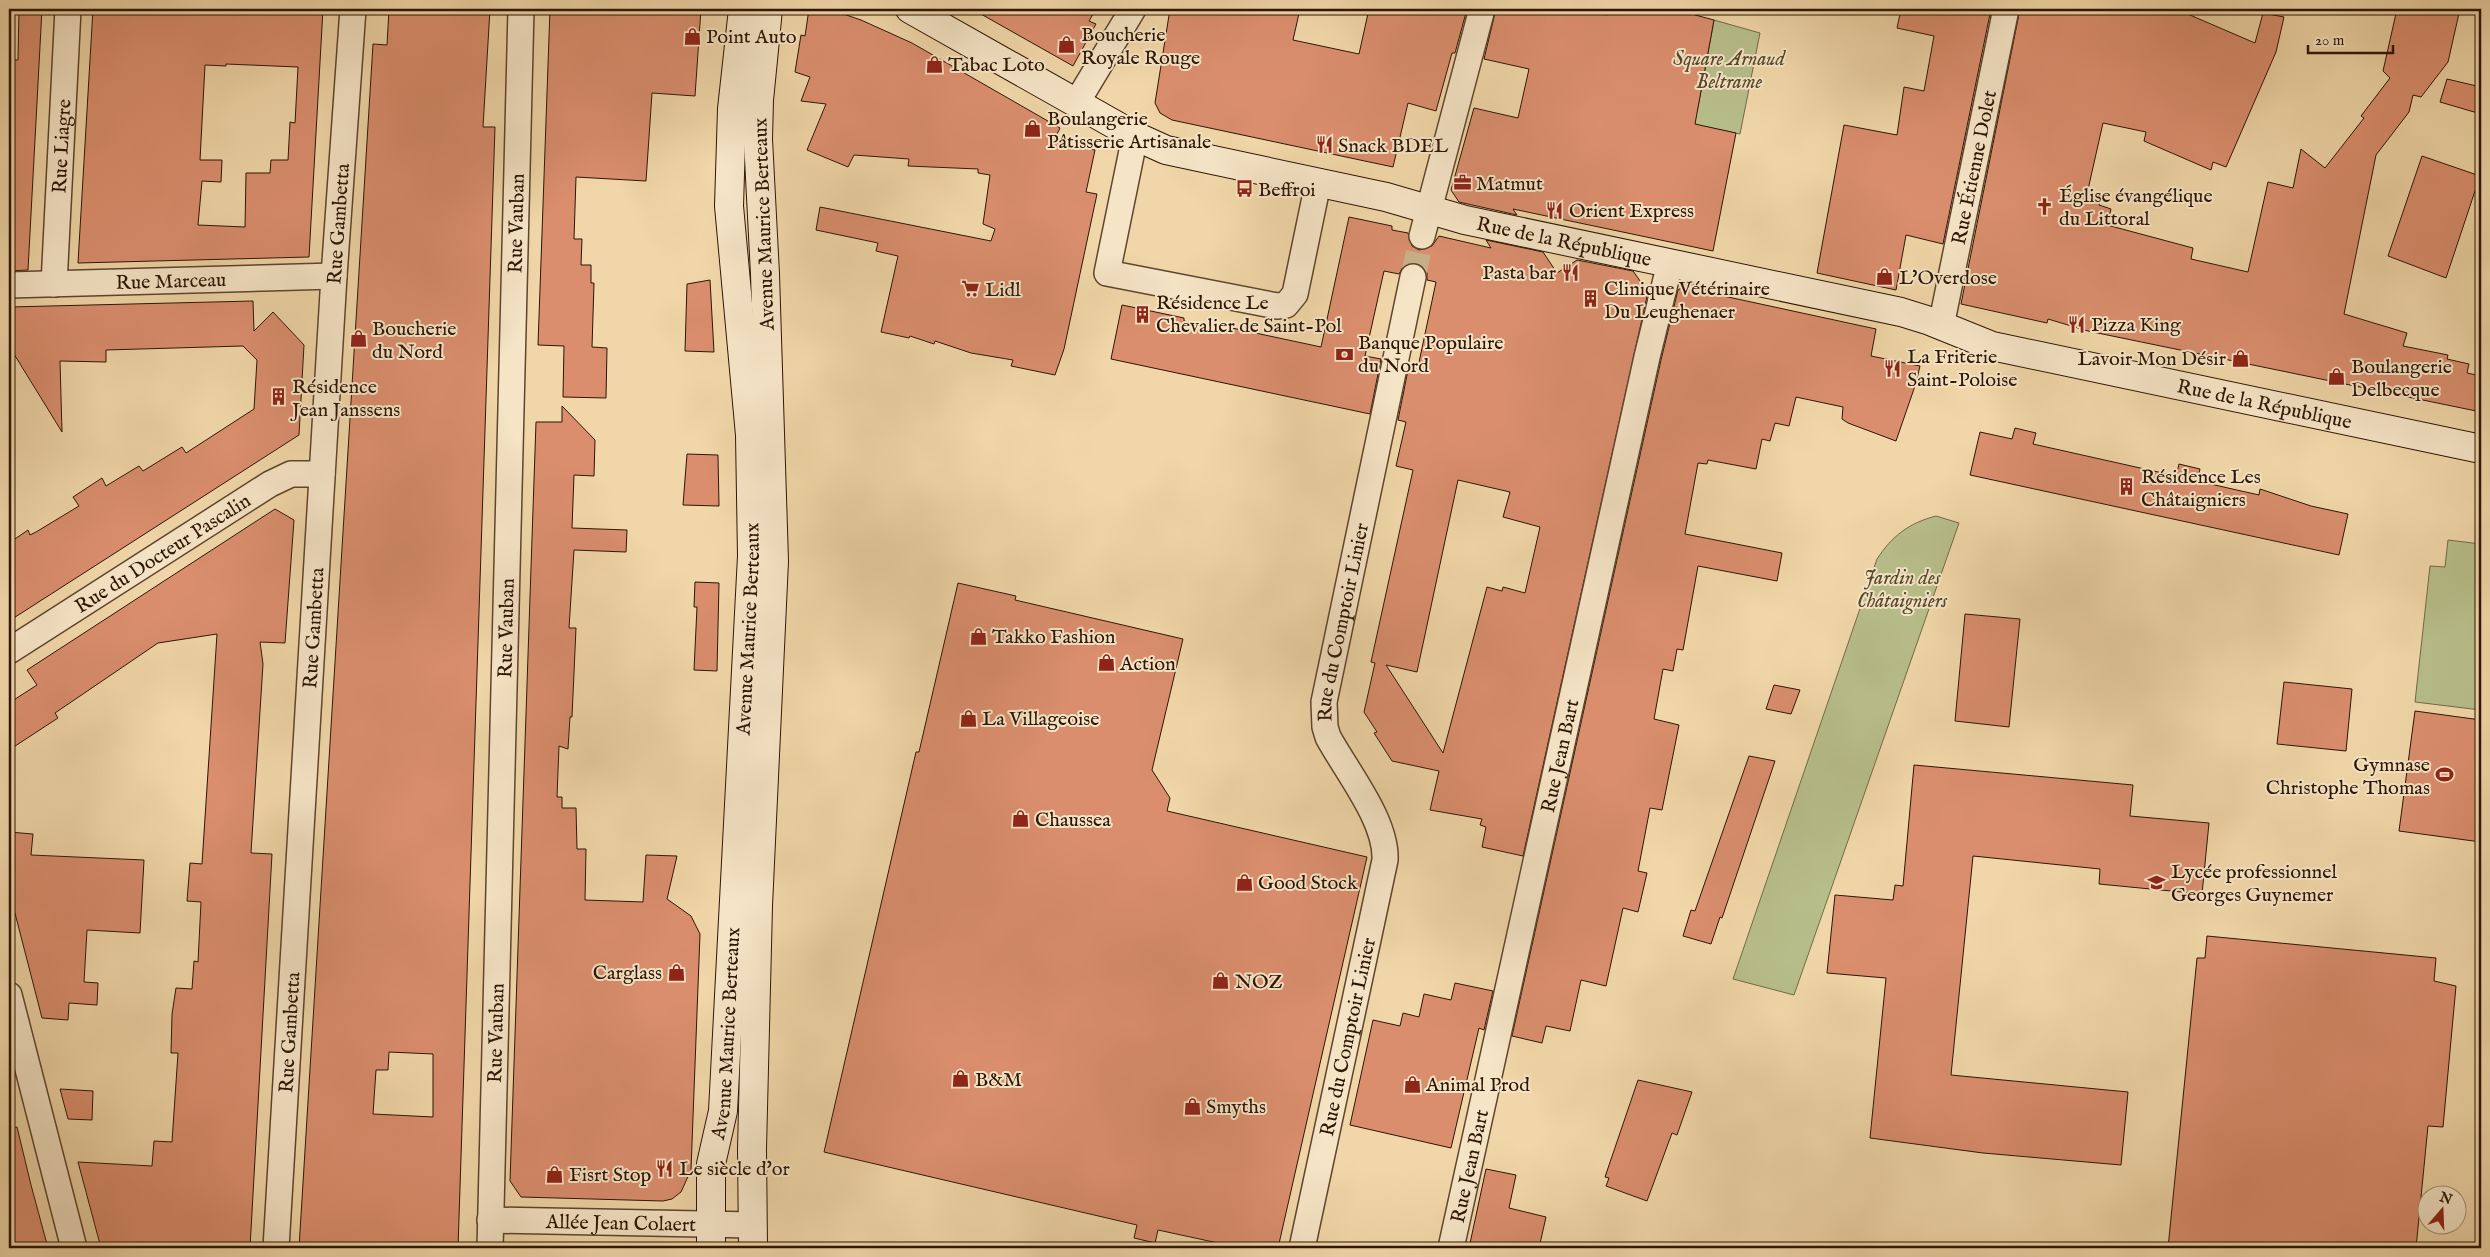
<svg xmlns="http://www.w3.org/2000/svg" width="2490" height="1257" viewBox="0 0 2490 1257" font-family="'IM FELL English',serif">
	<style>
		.green { fill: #b7be8a; stroke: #726a47 }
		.building { fill: #da8e6e; stroke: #2d1504; fill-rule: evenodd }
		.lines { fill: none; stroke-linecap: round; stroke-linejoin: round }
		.street-tunnel { stroke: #c9af87; stroke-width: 25; stroke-dasharray: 25 12; stroke-linecap: butt }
		.street-casing { stroke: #5e452d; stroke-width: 28 }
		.secondary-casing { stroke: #2d1504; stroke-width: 30 }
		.street { stroke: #f5e4c6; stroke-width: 25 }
		.secondary { stroke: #f5e4c6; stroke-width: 28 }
		.labels { text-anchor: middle; stroke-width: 4; stroke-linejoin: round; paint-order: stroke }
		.poi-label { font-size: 20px; fill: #2d1504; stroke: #f5e4c6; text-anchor: start }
		.park-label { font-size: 20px; font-style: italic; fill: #56482c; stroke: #f5e4c6 }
		.street-label { font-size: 20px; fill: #2d1504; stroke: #f5e4c6 }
	</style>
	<rect width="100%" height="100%" fill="#f0d6a8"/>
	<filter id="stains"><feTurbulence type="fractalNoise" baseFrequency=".004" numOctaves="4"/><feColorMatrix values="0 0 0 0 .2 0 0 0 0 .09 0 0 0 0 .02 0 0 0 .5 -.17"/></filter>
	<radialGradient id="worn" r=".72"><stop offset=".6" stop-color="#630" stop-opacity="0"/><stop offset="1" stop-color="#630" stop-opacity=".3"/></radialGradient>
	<g class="green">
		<path d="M1714 20 1760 33 1740 134 1687 123 1698 107Z"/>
		<path d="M1936 516 1959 523 1794 995 1733 979 1877 559C1892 536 1909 523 1936 516Z"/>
		<path d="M2448 540 2481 544V710L2415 702 2430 566 2445 567Z"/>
	</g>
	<g class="building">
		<path d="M19 9H42L28 270 9 271V60H18Z"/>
		<path d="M93 9H323L309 257 78 263ZM226 64 298 67 295 123 290 122 288 160H271L270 173H246L245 227 198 225 202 181 221 182 222 160H200L205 65 226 66Z"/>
		<path d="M389 9H490L483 127H495L458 1248H299L373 44 387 45ZM389 1052 433 1054V1117L373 1114 376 1070H388Z"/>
		<path d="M550 9H701L695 96 652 93 646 181 576 177 574 239H582L581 265H591V283H594L592 347 607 348 606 398 563 397 564 346 538 345Z"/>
		<path d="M809 9H829L861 20 912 43 1060 128 1053 142 1095 150 1086 192 1097 194 1064 349 1055 375 1011 366 1013 360 971 353 935 341 934 344 910 336 909 338 881 332 898 256 876 251 878 243 816 230 820 207 991 241 995 229 983 224 990 175 978 173V169L908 166 909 159 854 155 848 167 807 150 826 104 801 101 810 77 795 72 801 35 805 36Z"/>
		<path d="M972 9H1096L1089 21 1096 24 1073 66Z"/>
		<path d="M1170 9H1300L1293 40 1359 54 1369 9H1467L1455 53H1452L1436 111 1408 103 1393 167 1172 120 1160 113 1155 103Z"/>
		<path d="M1496 9H1585L1607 15 1609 9H1673L1714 20 1695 124 1736 133 1713 251 1513 209 1517 215 1459 202 1451 190 1474 108 1518 118 1529 69 1484 59Z"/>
		<path d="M1901 9H1991L1943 244 1906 235 1896 290 1817 273 1844 125 1897 135 1904 87 1924 91 1934 36 1897 28Z"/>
		<path d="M2020 9H2176L2255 43 2263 13 2284 17 2276 52 2226 167 2213 162 2211 170 2144 141 2146 132 2103 123 2087 194 2101 198 2099 205 2111 209 2107 225 2193 248 2191 259 2248 272 2268 182 2293 188 2301 149 2325 168 2364 118 2361 116 2390 78 2383 71 2397 9H2460L2448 62 2421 97 2413 95 2409 112 2376 155 2344 314 2407 333 2403 346 2448 355 2447 359 2469 364 2467 373 2481 376V412L2088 331 2048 319 2047 323 1961 304Z"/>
		<path d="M2447 79 2481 87V114L2440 102Z"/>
		<path d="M2422 156 2480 176 2446 278 2388 256Z"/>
		<path d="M1349 217 1392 226V230L1408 233 1412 246 1419 250 1432 246 1439 236 1491 248 1486 240 1543 252 1557 273 1577 260 1633 271 1648 292 1523 856 1482 847 1486 827 1480 825 1482 819 1430 810 1439 771 1392 761 1374 733 1377 732 1364 712 1375 663 1371 662 1413 470 1396 466 1406 422 1398 420 1409 365 1418 367 1436 282 1427 280V273L1423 267 1415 263 1403 267 1399 274 1384 271 1365 356 1381 359 1370 414 1111 359 1122 305 1184 318V321L1231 331 1232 328 1321 347ZM1458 480 1510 492 1503 517 1540 527 1525 593 1503 587 1502 591 1487 587 1443 753 1386 665 1417 672Z"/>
		<path d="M710 280 714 352 685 351 687 284Z"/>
		<path d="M1688 283 1706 287 1705 292 1876 329 1871 356 1920 366 1916 383 1896 441 1848 423 1842 419 1843 407 1796 397 1789 426 1775 423 1770 441 1762 439 1756 469 1708 460 1707 464 1698 463 1685 534 1782 553 1777 581 1698 566 1683 650 1677 649 1673 671 1663 669 1654 719 1679 725 1662 810 1650 808 1638 871 1647 873 1638 912 1623 908 1606 986 1581 980 1570 1031 1546 1026 1542 1043 1512 1036 1661 360 1678 290Z"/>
		<path d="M253 301 254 331 273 312 304 345 299 435 9 621V543L28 530 30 535 36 532 79 506 73 497 102 478 106 486 139 466 143 471 182 447 186 453 254 409 257 360 243 346 106 350V362L60 361 62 432 9 346V307Z"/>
		<path d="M562 406 595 440 594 476 574 475 572 528 627 530 626 552 574 550 569 628H576L572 717H570L568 749 559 746 557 797H562V808H576L577 849H586L585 900 643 902 646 855 677 856 667 899 691 916 700 934 691 1170 681 1192 672 1199 663 1201 521 1197 510 1181 536 422H562Z"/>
		<path d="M2015 428 2036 433 2033 444 2176 476 2179 464 2200 469 2197 481 2259 495 2260 489 2311 506 2348 514 2339 555 1970 475 1980 432 2012 439Z"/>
		<path d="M687 454 718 455 719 506 683 505Z"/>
		<path d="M275 509 294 520 285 643 260 642 263 664 251 853 272 854 250 1248H101L78 1162 152 1166 154 1141 172 1142 178 1053H171L172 1014 176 988 192 989 194 961 198 962 201 902 187 901 190 863 202 864 217 634 158 643 55 713 58 718 9 750V703L37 685 27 670Z"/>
		<path d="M695 582 719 583 717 671 694 670 697 607H694Z"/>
		<path d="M958 583 1016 596 1015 600 1183 639 1152 770 1170 798 1167 811 1367 857 1278 1248H1241L1158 1230 1155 1243 1134 1238 1137 1225 824 1152 916 752H919Z"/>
		<path d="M1965 614 2020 619 2009 727 1955 721Z"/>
		<path d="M2284 682 2352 689 2346 751 2277 744Z"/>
		<path d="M1774 685 1800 690 1791 714 1766 709Z"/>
		<path d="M2415 711 2481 720V842L2399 831Z"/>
		<path d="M1749 756 1775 761 1722 918 1720 917 1711 944 1683 936 1691 910 1695 911Z"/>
		<path d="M1914 765 2133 785 2130 816 2209 823 2202 894 2099 884 2100 869 1973 856 1951 1075 2128 1092 2121 1165 1983 1153 1870 1138 1886 978 1827 973 1835 895 1893 900 1895 885 1903 886Z"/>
		<path d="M9 832 33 834 31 855 144 860 140 933 87 930 84 982 98 983 97 1005 69 1003 68 1020 42 1018 9 890Z"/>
		<path d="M2207 936 2436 958 2434 981 2456 986 2443 1127 2428 1126 2416 1248H2168L2197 958H2205Z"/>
		<path d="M1455 983 1493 991 1484 1030 1479 1028 1451 1148 1350 1125 1373 1020 1400 1026 1403 1013 1419 1017 1424 994 1451 1000Z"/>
		<path d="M1638 1080 1692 1092 1677 1135 1672 1133 1647 1201 1606 1186 1609 1178 1605 1177Z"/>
		<path d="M60 1089 93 1091 92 1120 68 1119Z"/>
		<path d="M17 1127 31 1185 48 1248H9V1128Z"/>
		<path d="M1486 1169 1516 1175 1509 1208 1546 1217 1539 1248H1469Z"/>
	</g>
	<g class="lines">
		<path class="street-tunnel" d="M1413 277 1422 236"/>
		<defs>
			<g id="street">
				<path d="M1077 102 1133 9"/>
				<path d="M1135 136 1107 273 1277 306 1286 305 1295 294 1318 183"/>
				<path d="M1422 236 1482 9"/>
				<path id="s1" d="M54 284 68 9"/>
				<path id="s2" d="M9 285 334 276"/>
				<path id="s3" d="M1941 326 2006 9"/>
				<path id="s4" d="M9 651 270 484 291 474H322"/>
				<path d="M9 995 74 1248"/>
				<path id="s5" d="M490 1220 753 1225"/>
				<path id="s6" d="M276 1248 334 276 353 9"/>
				<path id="s7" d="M490 1248 521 9"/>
				<path id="s8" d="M1302 1248 1385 860C1387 821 1347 772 1328 737L1325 727 1324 702 1413 277"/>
				<path id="s9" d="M1451 1248 1647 357 1670 263"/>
			</g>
			<g id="secondary">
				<path id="s10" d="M910 9 1135 136 1166 150 1386 197 1465 220 1901 312 1930 321 1992 346 2481 449"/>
				<path id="s11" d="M711 1248V1164L723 1111 752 556 750 435 729 206 732 109 743 9"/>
				<path d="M753 1248 752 1149 758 906 774 561 765 274 758 139 759 100 768 9"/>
			</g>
		</defs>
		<use href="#street" class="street-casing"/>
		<use href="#secondary" class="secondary-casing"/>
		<use href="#street" class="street"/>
		<use href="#secondary" class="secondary"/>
	</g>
	<defs>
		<symbol id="shop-bare" viewBox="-9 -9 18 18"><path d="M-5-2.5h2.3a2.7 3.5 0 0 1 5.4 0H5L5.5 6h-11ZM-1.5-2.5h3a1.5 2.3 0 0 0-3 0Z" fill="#8f2418" stroke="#f5e4c6" stroke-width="2.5" paint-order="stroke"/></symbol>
		<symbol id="restaurant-bare" viewBox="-9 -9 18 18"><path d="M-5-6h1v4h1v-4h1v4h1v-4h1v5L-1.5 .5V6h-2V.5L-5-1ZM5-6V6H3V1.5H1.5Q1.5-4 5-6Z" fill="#8f2418" stroke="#f5e4c6" stroke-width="2.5" paint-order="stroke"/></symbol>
		<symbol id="office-bare" viewBox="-9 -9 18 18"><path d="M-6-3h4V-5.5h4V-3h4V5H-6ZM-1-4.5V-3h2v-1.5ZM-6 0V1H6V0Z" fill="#8f2418" stroke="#f5e4c6" stroke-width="2.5" paint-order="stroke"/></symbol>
		<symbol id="bus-bare" viewBox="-9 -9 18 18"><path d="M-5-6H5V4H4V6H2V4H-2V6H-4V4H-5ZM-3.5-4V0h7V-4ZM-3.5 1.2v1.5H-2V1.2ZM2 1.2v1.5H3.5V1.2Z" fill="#8f2418" stroke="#f5e4c6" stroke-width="2.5" paint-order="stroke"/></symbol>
		<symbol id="church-bare" viewBox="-9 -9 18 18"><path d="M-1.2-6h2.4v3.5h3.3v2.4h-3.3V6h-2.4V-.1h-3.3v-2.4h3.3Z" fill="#8f2418" stroke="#f5e4c6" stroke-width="2.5" paint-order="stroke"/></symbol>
		<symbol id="supermarket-bare" viewBox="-9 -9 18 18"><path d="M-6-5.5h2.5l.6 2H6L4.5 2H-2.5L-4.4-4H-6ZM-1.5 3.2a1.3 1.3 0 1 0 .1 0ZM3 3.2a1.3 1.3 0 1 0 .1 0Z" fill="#8f2418" stroke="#f5e4c6" stroke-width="2.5" paint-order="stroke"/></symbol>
		<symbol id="building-bare" viewBox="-9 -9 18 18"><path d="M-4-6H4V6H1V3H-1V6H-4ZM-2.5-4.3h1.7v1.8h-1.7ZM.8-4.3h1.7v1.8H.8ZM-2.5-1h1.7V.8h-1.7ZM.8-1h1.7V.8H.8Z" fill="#8f2418" stroke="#f5e4c6" stroke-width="2.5" paint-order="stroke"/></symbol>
		<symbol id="bank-bare" viewBox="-9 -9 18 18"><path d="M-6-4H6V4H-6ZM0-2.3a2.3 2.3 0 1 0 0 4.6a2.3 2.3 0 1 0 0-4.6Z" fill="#8f2418" stroke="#f5e4c6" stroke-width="2.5" paint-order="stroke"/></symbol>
		<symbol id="stadium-bare" viewBox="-9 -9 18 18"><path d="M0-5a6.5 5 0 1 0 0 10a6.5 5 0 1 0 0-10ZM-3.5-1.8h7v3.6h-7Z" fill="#8f2418" stroke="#f5e4c6" stroke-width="2.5" paint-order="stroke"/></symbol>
		<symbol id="school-bare" viewBox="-9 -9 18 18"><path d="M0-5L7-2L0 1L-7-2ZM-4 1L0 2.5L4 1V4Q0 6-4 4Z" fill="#8f2418" stroke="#f5e4c6" stroke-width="2.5" paint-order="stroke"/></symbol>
	</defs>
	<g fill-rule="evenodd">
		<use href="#shop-bare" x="680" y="24" width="25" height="25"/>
		<use href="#shop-bare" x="1054" y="32" width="25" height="25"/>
		<use href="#shop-bare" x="922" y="52" width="25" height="25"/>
		<use href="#shop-bare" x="1020" y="116" width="25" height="25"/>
		<use href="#restaurant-bare" x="1312" y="132" width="25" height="25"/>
		<use href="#office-bare" x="1450" y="170" width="25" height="25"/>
		<use href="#bus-bare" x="1232" y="176" width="25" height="25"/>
		<use href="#church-bare" x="2032" y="194" width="25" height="25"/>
		<use href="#restaurant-bare" x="1542" y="198" width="25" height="25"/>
		<use href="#restaurant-bare" x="1558" y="260" width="25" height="25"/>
		<use href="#shop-bare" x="1872" y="264" width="25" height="25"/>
		<use href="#supermarket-bare" x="958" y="276" width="25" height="25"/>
		<use href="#building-bare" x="1578" y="286" width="25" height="25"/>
		<use href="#building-bare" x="1130" y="302" width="25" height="25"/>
		<use href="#restaurant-bare" x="2064" y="312" width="25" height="25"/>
		<use href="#shop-bare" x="346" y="326" width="25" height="25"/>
		<use href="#bank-bare" x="1332" y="342" width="25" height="25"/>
		<use href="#shop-bare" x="2228" y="346" width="25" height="25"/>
		<use href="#restaurant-bare" x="1880" y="356" width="25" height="25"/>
		<use href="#shop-bare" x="2324" y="364" width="25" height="25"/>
		<use href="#building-bare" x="266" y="384" width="25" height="25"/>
		<use href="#building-bare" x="2114" y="474" width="25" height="25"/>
		<use href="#shop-bare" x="966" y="624" width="25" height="25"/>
		<use href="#shop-bare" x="1094" y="650" width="25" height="25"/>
		<use href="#shop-bare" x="956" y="706" width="25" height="25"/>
		<use href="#stadium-bare" x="2432" y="762" width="25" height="25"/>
		<use href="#shop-bare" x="1008" y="806" width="25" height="25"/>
		<use href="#shop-bare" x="1232" y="870" width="25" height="25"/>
		<use href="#school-bare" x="2144" y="870" width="25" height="25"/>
		<use href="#shop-bare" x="664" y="960" width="25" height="25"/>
		<use href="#shop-bare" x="1208" y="968" width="25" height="25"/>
		<use href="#shop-bare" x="948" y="1066" width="25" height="25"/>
		<use href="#shop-bare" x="1400" y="1072" width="25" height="25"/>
		<use href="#shop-bare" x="1180" y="1094" width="25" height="25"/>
		<use href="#restaurant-bare" x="652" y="1156" width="25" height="25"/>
		<use href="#shop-bare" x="542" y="1162" width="25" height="25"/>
	</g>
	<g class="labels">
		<g class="poi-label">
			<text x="1081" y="41">Boucherie<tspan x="1081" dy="23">Royale Rouge</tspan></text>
			<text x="706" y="43">Point Auto</text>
			<text x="948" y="71">Tabac Loto</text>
			<text x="1047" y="125">Boulangerie<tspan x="1047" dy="23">Pâtisserie Artisanale</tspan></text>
			<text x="1338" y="152">Snack BDEL</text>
			<text x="1476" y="190">Matmut</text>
			<text x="1258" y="196">Beffroi</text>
			<text x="2059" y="202">Église évangélique<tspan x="2059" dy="23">du Littoral</tspan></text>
			<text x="1569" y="217">Orient Express</text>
			<text x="1556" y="279" text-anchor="end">Pasta bar</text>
			<text x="1899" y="284">L'Overdose</text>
			<text x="1604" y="295">Clinique Vétérinaire<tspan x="1604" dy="23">Du Leughenaer</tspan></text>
			<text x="985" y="296">Lidl</text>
			<text x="1156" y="309">Résidence Le<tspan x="1156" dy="23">Chevalier de Saint-Pol</tspan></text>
			<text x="2091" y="331">Pizza King</text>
			<text x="372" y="335">Boucherie<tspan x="372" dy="23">du Nord</tspan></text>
			<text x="1358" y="349">Banque Populaire<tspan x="1358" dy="23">du Nord</tspan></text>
			<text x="1907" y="363">La Friterie<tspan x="1907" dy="23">Saint-Poloise</tspan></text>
			<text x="2226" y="365" text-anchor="end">Lavoir Mon Désir</text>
			<text x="2351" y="373">Boulangerie<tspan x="2351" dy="23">Delbecque</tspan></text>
			<text x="292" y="393">Résidence<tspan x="292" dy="23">Jean Janssens</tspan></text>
			<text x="2141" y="483">Résidence Les<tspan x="2141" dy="23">Châtaigniers</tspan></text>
			<text x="992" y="643">Takko Fashion</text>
			<text x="1120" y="670">Action</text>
			<text x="982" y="725">La Villageoise</text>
			<text x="2430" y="771" text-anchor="end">Gymnase<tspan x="2430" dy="23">Christophe Thomas</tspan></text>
			<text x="1035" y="826">Chaussea</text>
			<text x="2171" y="878">Lycée professionnel<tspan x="2171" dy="23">Georges Guynemer</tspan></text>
			<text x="1258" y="889">Good Stock</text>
			<text x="662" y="979" text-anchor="end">Carglass</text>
			<text x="1235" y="988">NOZ</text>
			<text x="975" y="1086">B&amp;M</text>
			<text x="1426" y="1091">Animal Prod</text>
			<text x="1206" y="1113">Smyths</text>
			<text x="679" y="1175">Le siècle d'or</text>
			<text x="569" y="1181">Fisrt Stop</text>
		</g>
		<g class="park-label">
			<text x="1729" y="65">Square Arnaud<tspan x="1729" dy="23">Beltrame</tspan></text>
			<text x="1902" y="584">Jardin des<tspan x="1902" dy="23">Châtaigniers</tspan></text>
		</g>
		<g class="street-label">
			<text dy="7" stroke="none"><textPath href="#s1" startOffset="138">Rue Liagre</textPath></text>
			<text dy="7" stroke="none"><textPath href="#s3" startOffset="162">Rue Étienne Dolet</textPath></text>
			<text dy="7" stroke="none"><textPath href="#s6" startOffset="1026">Rue Gambetta</textPath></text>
			<text dy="7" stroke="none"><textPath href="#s7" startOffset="1025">Rue Vauban</textPath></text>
			<text transform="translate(763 224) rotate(-92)" y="7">Avenue Maurice Berteaux</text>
			<text dy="7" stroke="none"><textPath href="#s10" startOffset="701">Rue de la République</textPath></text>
			<text dy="7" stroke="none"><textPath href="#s2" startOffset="162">Rue Marceau</textPath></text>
			<text dy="7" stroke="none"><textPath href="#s10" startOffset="1421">Rue de la République</textPath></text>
			<text dy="7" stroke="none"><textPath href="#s4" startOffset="182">Rue du Docteur Pascalin</textPath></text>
			<text dy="7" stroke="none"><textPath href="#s8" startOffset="651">Rue du Comptoir Linier</textPath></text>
			<text dy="7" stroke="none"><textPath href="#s6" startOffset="621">Rue Gambetta</textPath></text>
			<text dy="7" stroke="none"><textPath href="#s7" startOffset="620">Rue Vauban</textPath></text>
			<text dy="7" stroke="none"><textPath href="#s11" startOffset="621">Avenue Maurice Berteaux</textPath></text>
			<text dy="7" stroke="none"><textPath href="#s9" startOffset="504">Rue Jean Bart</textPath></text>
			<text dy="7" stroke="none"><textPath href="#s6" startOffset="216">Rue Gambetta</textPath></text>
			<text dy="7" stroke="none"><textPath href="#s7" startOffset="215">Rue Vauban</textPath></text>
			<text dy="7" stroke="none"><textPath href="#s11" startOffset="216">Avenue Maurice Berteaux</textPath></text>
			<text dy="7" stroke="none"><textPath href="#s8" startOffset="216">Rue du Comptoir Linier</textPath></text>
			<text dy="7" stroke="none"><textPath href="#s9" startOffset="84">Rue Jean Bart</textPath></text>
			<text dy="7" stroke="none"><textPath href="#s5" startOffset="131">Allée Jean Colaert</textPath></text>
		</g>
	</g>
	<rect width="2490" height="1257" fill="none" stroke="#f0d6a8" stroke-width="30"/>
	<rect x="10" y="10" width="2470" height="1237" fill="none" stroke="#2d1504" stroke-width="2.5"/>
	<rect x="15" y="15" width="2460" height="1227" fill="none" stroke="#2d1504"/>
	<g transform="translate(2442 1210) rotate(19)"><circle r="24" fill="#f5e4c6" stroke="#a59178"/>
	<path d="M0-4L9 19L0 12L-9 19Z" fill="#8f2418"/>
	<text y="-8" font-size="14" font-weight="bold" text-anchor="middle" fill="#2d1504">N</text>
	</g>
	<path d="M2308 45v8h85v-8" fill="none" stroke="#2d1504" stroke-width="2.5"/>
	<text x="2315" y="45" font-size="15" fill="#2d1504" stroke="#f5e4c6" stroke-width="4" paint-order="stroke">20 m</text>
	<rect width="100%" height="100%" filter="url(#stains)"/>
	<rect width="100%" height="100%" fill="url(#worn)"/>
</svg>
